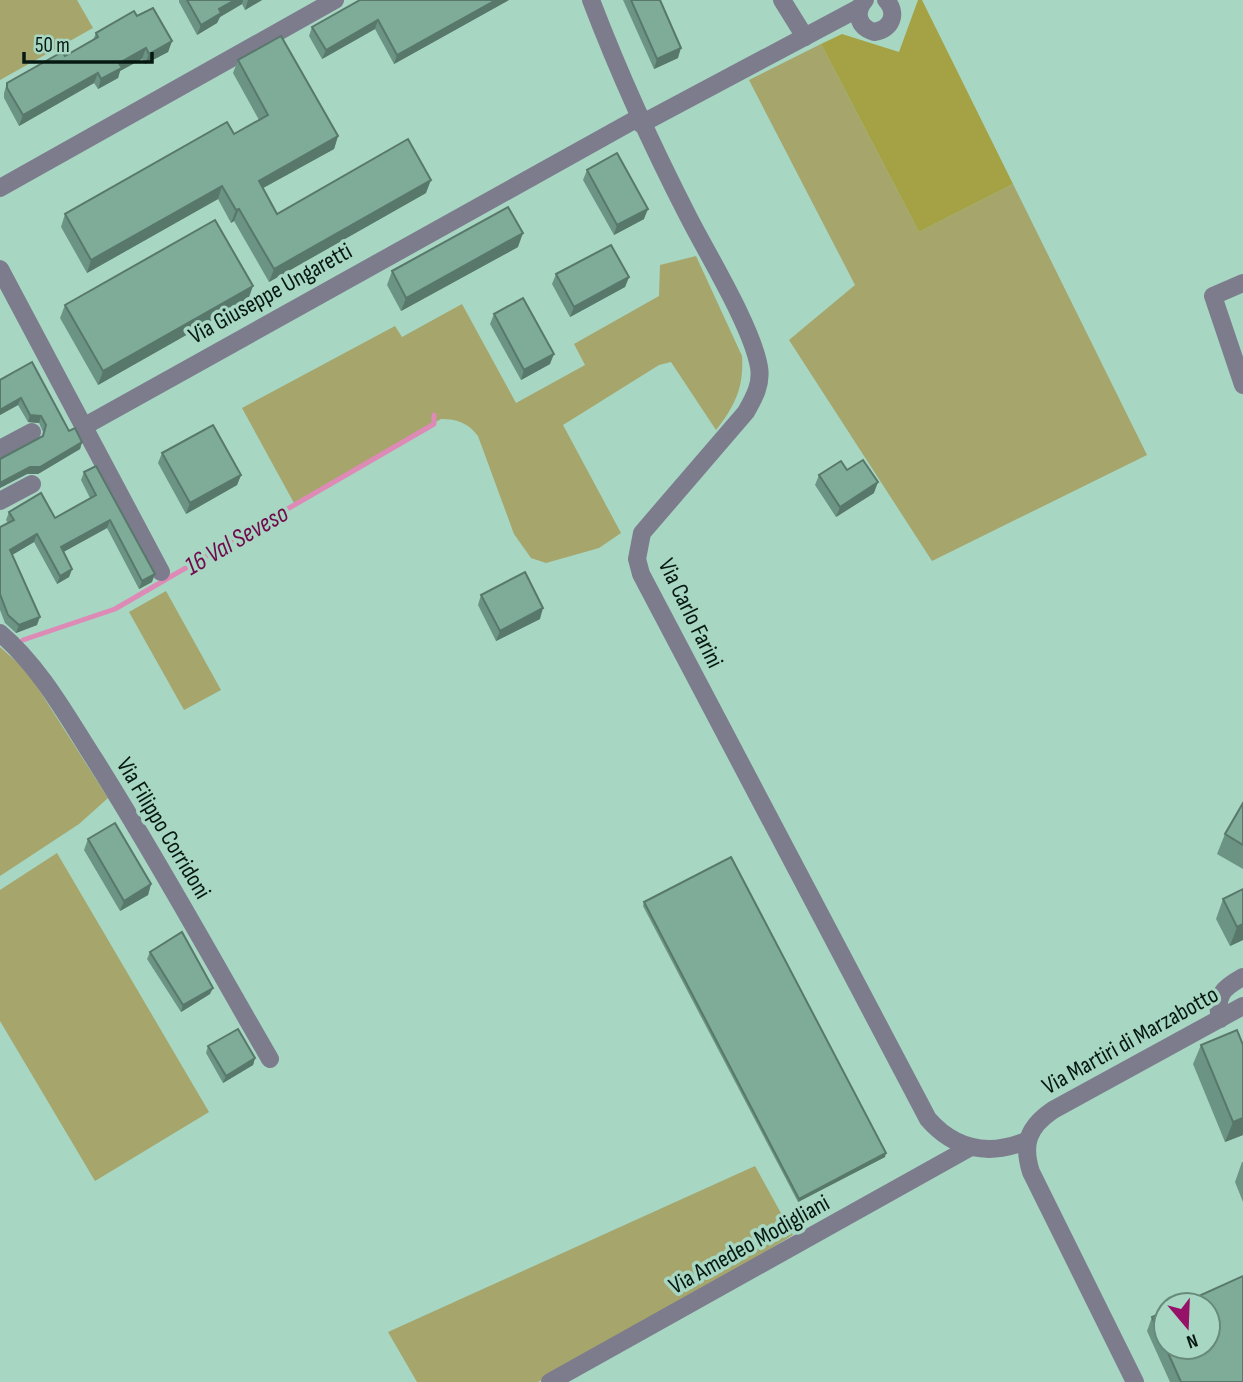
<svg xmlns="http://www.w3.org/2000/svg" width="1243" height="1382" viewBox="0 0 1243 1382" font-family="'Sofia Sans Condensed',sans-serif">
	<style>
		.green { fill: #a5a56c }
		.forest { fill: #a4a245 }
		.lines { fill: none; stroke-linecap: round; stroke-linejoin: round }
		.stream { stroke: #de8ab6; stroke-width: 5 }
		.minor { stroke: #7d7c8d; stroke-width: 18 }
		.wall { fill: #6c9484 }
		.shaded-wall { fill: #58786b }
		.building { fill: #7eac99; stroke: #58786b; stroke-width: 2 }
		.labels { text-anchor: middle; stroke-width: 7; stroke-linejoin: round; paint-order: stroke }
		.street-label { font-size: 24px; fill: #061812; stroke: #a7d6c2 }
		.water-label { font-size: 26px; font-style: italic; fill: #710a4d; stroke: #a7d6c2 }
	</style>
	<rect width="100%" height="100%" fill="#a7d6c2"/>
	<g class="green">
		<path d="M0 0H77L93 28 0 80Z"/>
		<path d="M821 44 919 232 1013 184 1147 455 932 561 789 340 855 285 749 80Z"/>
		<path d="M696 256 742 356C744 387 735 406 716 430L671 362 659 365 563 425 621 533 599 548 546 563 531 558 514 534 478 436C468 423 458 419 441 419L294 503 242 408 395 326 402 337 462 304 516 403 585 365 574 344 659 296 660 265Z"/>
		<path d="M166 591 221 690 184 710 129 612Z"/>
		<path d="M0 647 27 671 108 798 79 824 0 876Z"/>
		<path d="M57 853 209 1112 95 1181 0 1021V890Z"/>
		<path d="M755 1166 793 1235 650 1321 538 1382H417L388 1332Z"/>
	</g>
	<path class="forest" d="M918 0H922L1013 184 919 232 821 44 842 34 899 52Z"/>
	<g class="lines">
		<path class="stream" d="M23 640 115 609 434 424V415"/>
		<g class="minor">
			<path d="M591 0C620 76 652 146 689 218 709 257 752 327 759 367 762 384 754 398 746 412L642 533 637 559 641 574 928 1119C955 1150 989 1156 1026 1141"/>
			<path d="M782 0 805 37"/>
			<path d="M865 0C854 12 858 27 874 32 892 29 898 13 886 0"/>
			<path d="M641 124 859 8"/>
			<path d="M0 188 335 0"/>
			<path d="M0 269 161 572"/>
			<path d="M1243 283 1213 296 1243 385"/>
			<path d="M83 427 638 118"/>
			<path d="M0 449 32 432"/>
			<path d="M0 501 32 484"/>
			<path d="M0 633C41 668 66 715 95 760 157 858 212 959 270 1059"/>
			<path d="M1220 1019C1215 995 1223 988 1243 977"/>
			<path d="M550 1382 971 1147"/>
			<path d="M1135 1382 1031 1172C1022 1144 1028 1127 1053 1110L1243 1006"/>
		</g>
	</g>
	<g class="wall">
		<path d="M179 0H262L245 10 242 4 220 17 217 23 197 35 179 2Z"/>
		<path d="M509 0 394 64 375 29 322 59 309 36 312 27Z"/>
		<path d="M623 0H660L678 58 654 69Z"/>
		<path d="M137 16 172 41 168 52 145 64 142 59 120 71 118 78 98 89 94 83 19 126 4 98V93L7 83 65 56 93 40 96 33Z"/>
		<path d="M238 60 338 136 334 149 263 188 277 214 426 193 269 282 234 221 231 223 218 199 87 273 61 227 65 214 234 134 259 120 233 73Z"/>
		<path d="M587 170 644 219 614 235 583 180Z"/>
		<path d="M518 247 401 311 387 285 392 271Z"/>
		<path d="M556 274 629 277 625 287 570 317 552 284Z"/>
		<path d="M248 300 98 385 60 318 65 305Z"/>
		<path d="M494 314 550 364 521 380 490 324Z"/>
		<path d="M0 380 69 431 82 442 80 449 38 474H27L0 488V459L42 436 43 432 39 423 28 422 18 405 0 415Z"/>
		<path d="M162 453 241 475 237 485 186 514 158 463Z"/>
		<path d="M84 472 152 582 139 589 107 528 63 552 72 569 69 577 57 584 34 542 12 555 37 625 16 633 5 623 0 610V527L8 523 6 520 9 512 55 518 90 498 81 480Z"/>
		<path d="M819 475 874 493 836 517 815 485Z"/>
		<path d="M481 595 540 619 496 641 478 605Z"/>
		<path d="M1243 803V869L1217 854 1225 834Z"/>
		<path d="M88 839 151 884 148 895 120 911 84 850Z"/>
		<path d="M1243 889V940L1230 946 1216 919 1223 899Z"/>
		<path d="M644 902 885 1157 798 1202 643 906Z"/>
		<path d="M150 952 210 994 181 1012 147 959Z"/>
		<path d="M1201 1045 1243 1135 1225 1142 1193 1064Z"/>
		<path d="M208 1046 255 1058 253 1065 223 1083 206 1053Z"/>
		<path d="M1242 1162H1243V1202L1235 1182Z"/>
		<path d="M1152 1317 1243 1382H1170L1147 1331Z"/>
	</g>
	<g class="shaded-wall">
		<path d="M235 0H243L242 4 220 17 217 23 197 35 201 25 219 9Z"/>
		<path d="M248 0H262L245 10Z"/>
		<path d="M496 0H509L394 64 397 55Z"/>
		<path d="M378 20 375 29 322 59 326 50Z"/>
		<path d="M172 41 168 52 145 64 149 54Z"/>
		<path d="M146 48 142 59 120 71 118 78 98 89 101 79 119 63Z"/>
		<path d="M681 48 678 58 654 69 657 59Z"/>
		<path d="M98 73 94 83 19 126 23 115Z"/>
		<path d="M338 136 334 149 254 193 259 181Z"/>
		<path d="M431 180 426 193 269 282 274 269Z"/>
		<path d="M222 186 218 199 87 273 91 260Z"/>
		<path d="M239 209 234 221 231 223 236 210Z"/>
		<path d="M648 209 644 219 614 235 617 225Z"/>
		<path d="M523 233 518 247 401 311 406 298Z"/>
		<path d="M629 277 625 287 570 317 574 307Z"/>
		<path d="M253 286 248 300 98 385 103 371Z"/>
		<path d="M554 354 550 364 521 380 524 370Z"/>
		<path d="M21 398 18 405 0 415V410Z"/>
		<path d="M30 415 41 416 39 423 28 422Z"/>
		<path d="M82 442 80 449 38 474H27L0 488V483L30 467Z"/>
		<path d="M241 475 237 485 186 514 190 503Z"/>
		<path d="M878 482 874 493 836 517 840 507Z"/>
		<path d="M110 520 107 528 58 555 61 547Z"/>
		<path d="M37 534 34 542 7 558 10 550Z"/>
		<path d="M72 569 69 577 57 584 60 576Z"/>
		<path d="M155 574 152 582 139 589 142 581Z"/>
		<path d="M543 608 540 619 496 641 500 631Z"/>
		<path d="M40 617 37 625 16 633 19 625Z"/>
		<path d="M151 884 148 895 120 911 124 901Z"/>
		<path d="M1243 924V940L1230 946 1237 927Z"/>
		<path d="M213 988 210 994 181 1012 183 1005Z"/>
		<path d="M255 1058 253 1065 223 1083 226 1076Z"/>
		<path d="M1243 1118V1135L1225 1142 1233 1122Z"/>
		<path d="M886 1153 885 1157 798 1202 799 1199Z"/>
	</g>
	<g class="building">
		<path d="M187 0H235L219 9 221 13 201 25Z"/>
		<path d="M360 0H496L397 55 378 20 326 50 312 27Z"/>
		<path d="M631 0H660L681 48 657 59Z"/>
		<path d="M153 8 172 41 149 54 146 48 119 63 122 68 101 79 98 73 23 115 7 88V83L62 52 65 56 98 37 96 33 134 11 137 16Z"/>
		<path d="M281 36 338 136 259 181 277 214 408 139 431 180 274 269 239 209 236 210 222 186 91 260 65 214 227 122 234 134 268 115 238 60Z"/>
		<path d="M617 153 648 209 617 225 587 170Z"/>
		<path d="M508 207 523 233 406 298 392 271Z"/>
		<path d="M215 220 253 286 103 371 65 305Z"/>
		<path d="M611 245 629 277 574 307 556 274Z"/>
		<path d="M523 298 554 354 524 370 494 314Z"/>
		<path d="M32 362 69 431 75 428 82 442 40 467H30L0 483V459L43 436 46 425 41 416 30 415 21 398 0 410V380Z"/>
		<path d="M213 425 241 475 190 503 162 453Z"/>
		<path d="M863 460 878 482 840 507 819 475 841 461 847 470Z"/>
		<path d="M96 466 155 574 142 581 110 520 61 547 72 569 60 576 37 534 10 550 40 617 19 625 8 615 0 594V527L14 520 9 512 41 493 55 518 96 495 84 472Z"/>
		<path d="M525 572 543 608 500 631 481 595Z"/>
		<path d="M1243 803V845L1225 834Z"/>
		<path d="M115 823 151 884 124 901 88 839Z"/>
		<path d="M731 857 886 1153 799 1199 644 902Z"/>
		<path d="M1243 889V924L1237 927 1223 899Z"/>
		<path d="M182 932 213 988 183 1005 150 952Z"/>
		<path d="M238 1029 255 1058 226 1076 208 1046Z"/>
		<path d="M1237 1030 1243 1045V1118L1233 1122 1201 1045Z"/>
		<path d="M1243 1276V1382H1181L1152 1317 1166 1311V1347H1208V1305H1179Z"/>
	</g>
	<g class="labels">
		<g class="street-label">
			<text transform="translate(270 293) rotate(-29)" y="8">Via Giuseppe Ungaretti</text>
			<text transform="translate(691 613) rotate(64)" y="8">Via Carlo Farini</text>
			<text transform="translate(164 828) rotate(59)" y="8">Via Filippo Corridoni</text>
			<text transform="translate(1130 1040) rotate(-29)" y="8">Via Martiri di Marzabotto</text>
			<text transform="translate(749 1244) rotate(-29)" y="8">Via Amedeo Modigliani</text>
		</g>
		<g class="water-label">
			<text transform="translate(236 539) rotate(-30)" y="9">16 Val Seveso</text>
		</g>
	</g>
	<g transform="translate(1187 1326) rotate(161)"><circle r="33" fill="#a7d6c2" stroke="#678a7c" stroke-width="2"/>
	<path d="M0-5L12 26L0 18L-12 26Z" fill="#961168"/>
	<text y="-10" font-size="19" font-weight="bold" text-anchor="middle" fill="#061812">N</text>
	</g>
	<path d="M24 52v10h128v-10" fill="none" stroke="#061812" stroke-width="3.5"/>
	<text x="35" y="52" font-size="21" fill="#061812" stroke="#a7d6c2" stroke-width="5" paint-order="stroke">50 m</text>
</svg>
